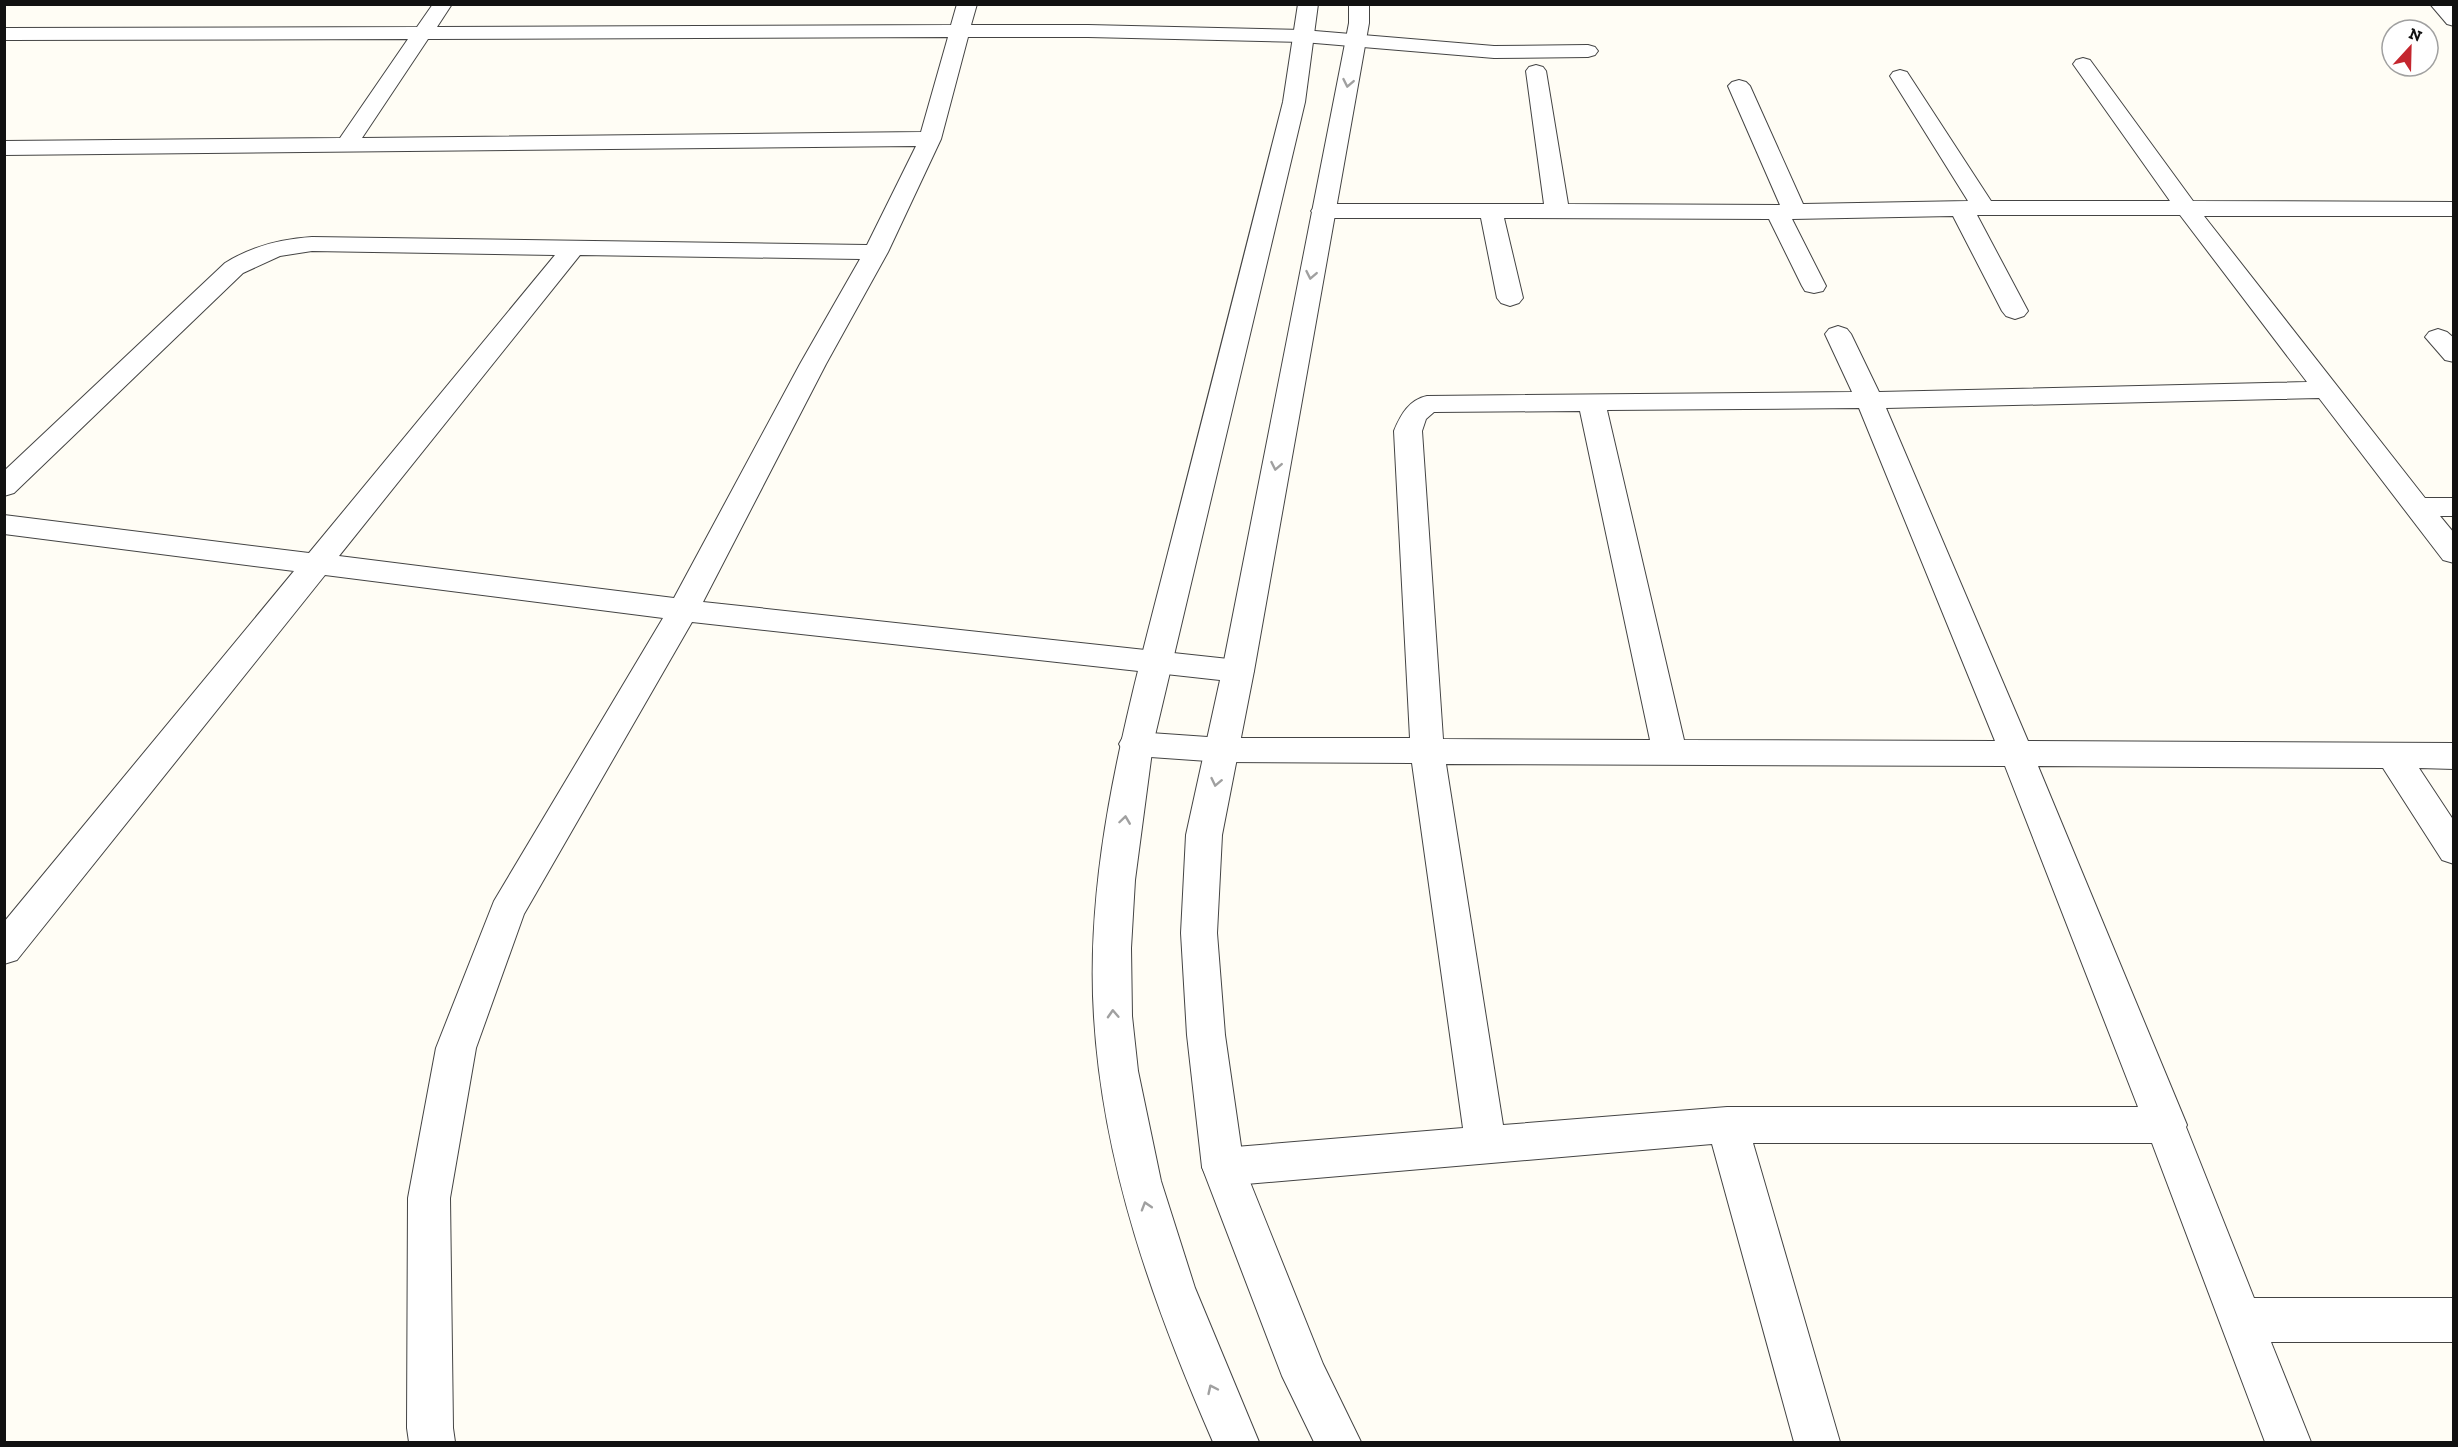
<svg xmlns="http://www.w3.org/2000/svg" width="2458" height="1447" viewBox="0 0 2458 1447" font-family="'Zilla Slab',serif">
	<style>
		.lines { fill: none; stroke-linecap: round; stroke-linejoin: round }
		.minor-casing { stroke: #444; stroke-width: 2 }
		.tertiary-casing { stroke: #444; stroke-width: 2 }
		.minor { fill: #fff; fill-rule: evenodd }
		.tertiary { fill: #fff; fill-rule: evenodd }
		.oneway { stroke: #a0a0a0 }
	</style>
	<rect width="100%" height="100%" fill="#fffdf5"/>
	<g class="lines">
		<defs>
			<g id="minor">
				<path d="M433 4H452L437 27 951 25 957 4H977L971 25H1088L1303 30 1494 46 1588 45 1595 47 1598 51 1595 55 1588 57 1494 58 1303 42 1088 37H968L941 139 888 252 826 364 703 602 1238 660 1249 663 1254 671 1249 679 1238 682 692 622 524 914 476 1048 450 1198 453 1428 455 1442H409L407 1428 408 1198 436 1048 494 901 663 618 325 575 17 960 4 964V922L294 571 4 534V515L309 553 555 255 312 251 280 256 243 273 14 493 4 496V471L225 263C252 246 281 239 312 237L867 245 916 146 4 155V141L340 138 408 39 4 40V28L417 27ZM948 37 921 132 362 138 428 39ZM580 255 860 259 800 364 674 598 339 556Z"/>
				<path d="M2430 4H2450L2454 8V26L2447 24Z"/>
				<path d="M2083 58 2090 60 2193 201 2454 202V216H2204L2425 498H2454V516H2440L2454 533V563L2443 560 2319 398 1886 408 2028 741 2454 743V769L2419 768 2454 821V864L2442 860 2383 768 2038 766 2187 1125 2186 1127 2254 1298H2454V1342H2271L2311 1442H2265L2152 1143H1753L1840 1442H1794L1712 1144 1223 1186 1208 1180 1202 1167 1208 1154 1223 1148 1463 1128 1412 763 1222 762 1136 756 1124 753 1119 744 1124 735 1136 732 1222 738H1410L1394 431C1401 414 1409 400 1427 396L1852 392 1825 334 1829 329 1838 326 1847 329 1851 334 1879 392 2307 382 2180 215H1977L2028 311 2024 316 2015 319 2006 316 2002 311 1953 216 1792 219 1826 286 1823 291 1814 293 1805 291 1802 286 1769 219 1504 218 1523 298 1519 303 1510 306 1501 303 1497 298 1481 218H1323L1315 216 1311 211 1315 206 1323 204H1544L1526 71 1529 67 1536 65 1543 67 1546 71 1568 204 1780 205 1728 86 1732 82 1739 80 1746 82 1750 86 1803 204 1968 201 1890 76 1893 72 1900 70 1907 72 1991 201H2170L2073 64 2076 60ZM1859 408 1995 741 1684 740 1607 410ZM1580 411 1650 740 1443 739 1422 431 1426 419 1434 412ZM1446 764 2005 766 2138 1107H1727L1503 1125Z"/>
				<path d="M2438 329 2447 332 2454 338V362L2445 360 2425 337 2429 332Z"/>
			</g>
			<g id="tertiary">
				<path d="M1298 4H1318L1305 102 1153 744 1135 880 1131 948 1132 1016 1138 1071 1161 1181 1195 1288 1259 1442H1213C1154 1307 1103 1166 1094 1017 1084 860 1130 703 1168 553 1207 402 1245 252 1283 102Z"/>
				<path d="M1349 4H1369V23L1254 671 1222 835 1217 933 1225 1035 1244 1167 1323 1364 1361 1442H1314L1282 1376 1202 1167 1187 1035 1181 933 1186 835 1222 671 1349 23Z"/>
			</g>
		</defs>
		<use href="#minor" class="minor-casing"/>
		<use href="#tertiary" class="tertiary-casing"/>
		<use href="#minor" class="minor"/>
		<use href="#tertiary" class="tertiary"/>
	</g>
	<defs><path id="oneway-chevron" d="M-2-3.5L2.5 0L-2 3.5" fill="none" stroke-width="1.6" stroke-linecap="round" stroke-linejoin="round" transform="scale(1.5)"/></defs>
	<g class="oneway">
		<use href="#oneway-chevron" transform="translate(1348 83) rotate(101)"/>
		<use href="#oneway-chevron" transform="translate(1311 275) rotate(101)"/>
		<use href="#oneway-chevron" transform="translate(1276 466) rotate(101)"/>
		<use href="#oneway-chevron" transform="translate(1216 782) rotate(102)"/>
		<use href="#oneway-chevron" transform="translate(1125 820) rotate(-82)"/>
		<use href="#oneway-chevron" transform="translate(1113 1014) rotate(-93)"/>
		<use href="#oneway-chevron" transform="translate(1146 1206) rotate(-107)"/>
		<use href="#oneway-chevron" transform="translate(1212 1389) rotate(-115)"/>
	</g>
	<rect width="2458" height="1447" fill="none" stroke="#111111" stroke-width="12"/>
	<g transform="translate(2410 48) rotate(22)"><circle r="28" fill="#ffffff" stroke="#a0a0a0" stroke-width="1.5"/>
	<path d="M0-4.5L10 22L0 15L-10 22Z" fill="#c4262e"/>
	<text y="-9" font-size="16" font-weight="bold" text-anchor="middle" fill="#111111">N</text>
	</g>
</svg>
